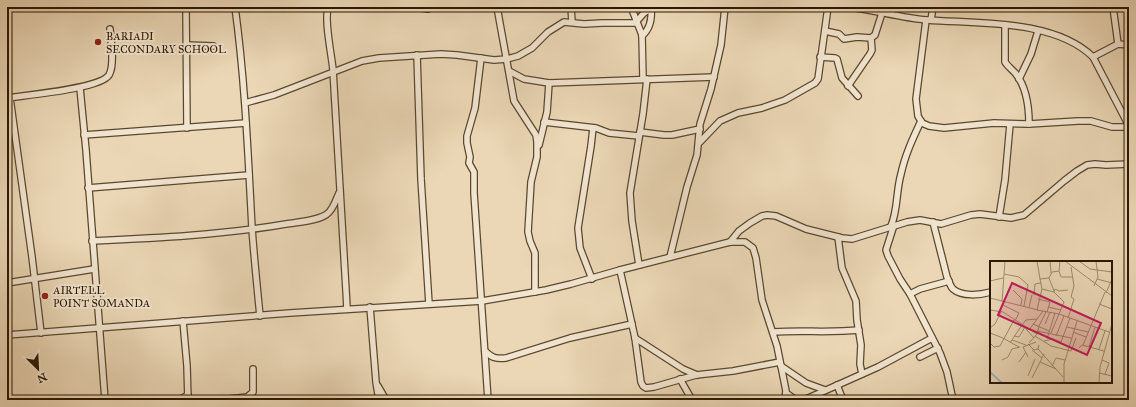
<svg xmlns="http://www.w3.org/2000/svg" width="1136" height="407" viewBox="0 0 1136 407" font-family="'IM FELL Great Primer',serif">
	<style>
		.lines { fill: none; stroke-linecap: round; stroke-linejoin: round }
		.street-casing { stroke: #5a482e; stroke-width: 8 }
		.street { stroke: #f2e5d0; stroke-width: 5.5 }
		.poi-dot { fill: #8f2418; stroke: #f2e5d0; stroke-width: 1.5 }
		.labels { text-anchor: middle; stroke-width: 3.5; stroke-linejoin: round; paint-order: stroke }
		.poi-label { font-size: 11px; fill: #2a1800; stroke: #f2e5d0; text-anchor: start }
		.inset-river { fill: none; stroke: #9fb6bb; stroke-width: 2 }
		.inset-road { fill: none; stroke: #9e8b6d; stroke-width: 1 }
		.view { fill: #c2185b; fill-opacity: 0.15; stroke: #c2185b; stroke-width: 2 }
		.inset-edge { fill: none; stroke: #2a1800; stroke-width: 2 }
	</style>
	<rect width="100%" height="100%" fill="#ebd7b6"/>
	<filter id="stains"><feTurbulence type="fractalNoise" baseFrequency=".005" numOctaves="4"/><feColorMatrix values="0 0 0 0 .2 0 0 0 0 .09 0 0 0 0 .02 0 0 0 .5 -.17"/></filter>
	<radialGradient id="worn" r=".72"><stop offset=".6" stop-color="#630" stop-opacity="0"/><stop offset="1" stop-color="#630" stop-opacity=".3"/></radialGradient>
	<g class="lines">
		<defs>
			<g id="street">
				<path d="M186 7 187 128"/>
				<path d="M235 7C245 80 248 154 252 228 254 257 257 286 260 316"/>
				<path d="M329 7C323 15 332 57 333 70 338 149 343 229 347 309"/>
				<path d="M415 7 428 9 435 7"/>
				<path d="M497 7 514 101 536 135 537 142V157L531 182 528 232 530 241 535 253V292"/>
				<path d="M571 7 572 22"/>
				<path d="M632 7 633 12 642 35 643 79"/>
				<path d="M849 7C875 10 901 18 927 20 978 24 1054 19 1093 57L1129 126"/>
				<path d="M1113 7 1118 44"/>
				<path d="M926 20 916 99 918 116 922 123 929 126 944 128 994 123 1029 124 1078 121H1091L1112 127H1129"/>
				<path d="M931 20 933 7"/>
				<path d="M636 22 644 13 652 7"/>
				<path d="M1005 25V62C1008 67 1013 70 1016 74 1026 87 1029 108 1029 124"/>
				<path d="M825 31 839 34 844 39 857 37 871 38 875 35 882 13"/>
				<path d="M642 36C650 29 652 18 651 8"/>
				<path d="M187 45 213 46"/>
				<path d="M417 55 421 179 429 304"/>
				<path d="M820 57 835 58 837 59 842 78 858 96"/>
				<path d="M1093 57 1118 44 1129 45"/>
				<path d="M481 58 475 108 467 136V143L470 157 469 163 474 172V193L488 400"/>
				<path d="M509 71 524 79 549 83 714 77"/>
				<path d="M1019 79 1031 54 1038 31"/>
				<path d="M848 86 870 54 872 50 871 38"/>
				<path d="M80 88 86 150 105 400"/>
				<path d="M7 98C26 95 100 89 109 75 115 65 111 41 110 29"/>
				<path d="M10 98 32 257 41 333"/>
				<path d="M245 103 274 95 362 61 379 58 441 54 457 55 494 60 507 59 518 56 532 48 548 32 564 22 584 24 602 23H637"/>
				<path d="M544 122 596 128 609 133 639 136"/>
				<path d="M640 132 664 135H672L700 129"/>
				<path d="M84 135 246 123"/>
				<path d="M700 142 720 121 738 113 762 108 785 100 815 83 818 79 828 7"/>
				<path d="M539 145 547 112 549 83"/>
				<path d="M88 188 249 175"/>
				<path d="M999 217 1005 180 1010 124"/>
				<path d="M933 222 947 277C949 281 950 286 953 289 962 297 980 295 991 292"/>
				<path d="M894 225 886 250 888 256 900 279 910 294 940 353 947 372 953 400"/>
				<path d="M891 226C898 210 896 191 901 174 905 155 913 138 921 121"/>
				<path d="M838 237 842 268 856 301 857 320 861 345 860 364 862 374"/>
				<path d="M92 241C157 238 222 235 286 224 297 222 318 221 327 214 333 210 336 200 339 193"/>
				<path d="M730 242 739 231 750 223 762 216 767 215 776 216 806 229 842 238 852 239 907 222 920 220 941 224 971 215 980 214 1011 218 1024 215 1064 181 1077 171 1087 165 1095 164 1106 165 1129 164"/>
				<path d="M670 257 687 187 697 155 700 124 711 89 721 45 725 7"/>
				<path d="M639 265 632 221 630 193 643 114 647 79"/>
				<path d="M620 270 635 338 641 382 643 386 646 388 654 387 696 375 733 371 780 362"/>
				<path d="M592 279 580 248 578 228 591 146 593 128"/>
				<path d="M7 283 94 269"/>
				<path d="M910 294 920 289 949 281"/>
				<path d="M370 307 376 382 379 400"/>
				<path d="M183 321 187 366 188 400"/>
				<path d="M773 332C802 330 830 333 859 330"/>
				<path d="M7 335 290 313 482 301 546 290 571 284 620 270 730 242H745L753 248 756 258 762 300 777 346 786 391 785 400"/>
				<path d="M635 338 683 369 697 375"/>
				<path d="M485 351C492 358 496 359 506 358L570 338 632 324"/>
				<path d="M920 357 938 348"/>
				<path d="M781 366 806 383 825 390"/>
				<path d="M680 379 692 400"/>
				<path d="M837 385 843 400"/>
				<path d="M378 386 386 400"/>
				<path d="M786 393 796 400"/>
				<path d="M179 400 188 395"/>
				<path d="M219 400 247 397 253 392V369"/>
				<path d="M804 400 878 367 932 338"/>
			</g>
		</defs>
		<use href="#street" class="street-casing"/>
		<use href="#street" class="street"/>
	</g>
	<g class="poi-dot">
		<circle cx="98" cy="42" r="4"/>
		<circle cx="45" cy="296" r="4"/>
	</g>
	<g class="labels">
		<g class="poi-label">
			<text x="106" y="40">BARIADI<tspan x="106" dy="13">SECONDARY SCHOOL</tspan></text>
			<text x="53" y="294">AIRTELL<tspan x="53" dy="13">POINT SOMANDA</tspan></text>
		</g>
	</g>
	<g transform="translate(990 261)">
		<rect width="122" height="122" fill="#ebd7b6"/>
		<path class="inset-river" d="M0 111 12 122"/>
		<path class="inset-road" d="M47 0 50 18M60 0 61 12M75 0 122 35M89 0 100 8 122 11M69 10 71 16H83M14 13 29 16 38 24 34 45M59 17 64 30M107 18 122 22M0 20 13 17M104 25 108 16 106 0M52 28 47 49 69 53 119 71M23 29 32 38 31 44M64 31 65 28 69 30 78 29M116 32 122 18M44 34 45 23 51 22M0 37 48 49M48 38 60 41 57 51M12 41 15 0M109 43 122 48M13 44 29 52 25 60M39 46 42 34M58 46 71 49M0 49 13 51 47 73M78 57 84 38 81 36 84 25 81 6M43 63 59 70M55 63 60 51M32 64 36 59 47 58M49 65 56 51M77 66 98 71M0 67 5 63 11 51M36 68 44 77M39 69 53 50M47 70 81 77M83 71 96 76M0 72 13 77M61 72 74 41 64 31 52 28 50 18 59 17 62 11 69 10 70 0M24 75 29 76 35 66M45 75 61 85 81 90 86 77M66 75 74 55M13 77 29 86M57 78 65 52M22 79 36 84M54 80 63 78 71 81 80 57M0 82 4 86 10 85 24 59M20 82 32 64M39 82 47 73 49 65M38 83 44 89 48 88M49 84 48 88 73 116M93 84 115 31M99 86 105 66M89 87 92 84 114 90M109 88 115 70M42 89 52 97M38 96 33 86 46 81M12 99 18 96 22 88 30 86M112 99 119 102 115 113M29 101 36 91M50 101 66 108M62 105 66 97 75 99M109 112 122 115M38 115 45 98M42 117 54 93M74 122V103L87 60M109 122 110 106 122 63"/>
		<path class="view" d="M22 22 111 62 97 94 8 54Z"/>
		<rect width="122" height="122" class="inset-edge"/>
	</g>
	<rect width="1136" height="407" fill="none" stroke="#ebd7b6" stroke-width="24"/>
	<rect x="8" y="8" width="1120" height="391" fill="none" stroke="#2a1800" stroke-width="2"/>
	<rect x="12" y="12" width="1112" height="383" fill="none" stroke="#2a1800"/>
	<g transform="translate(38 369) rotate(156)" stroke="#f2e5d0" stroke-width="3" paint-order="stroke">
	<path d="M0-3L7 15L0 10L-7 15Z" fill="#2a1800"/>
	<text y="-6" font-size="11" font-weight="bold" text-anchor="middle" fill="#2a1800">N</text>
	</g>
	<rect width="100%" height="100%" filter="url(#stains)"/>
	<rect width="100%" height="100%" fill="url(#worn)"/>
</svg>
